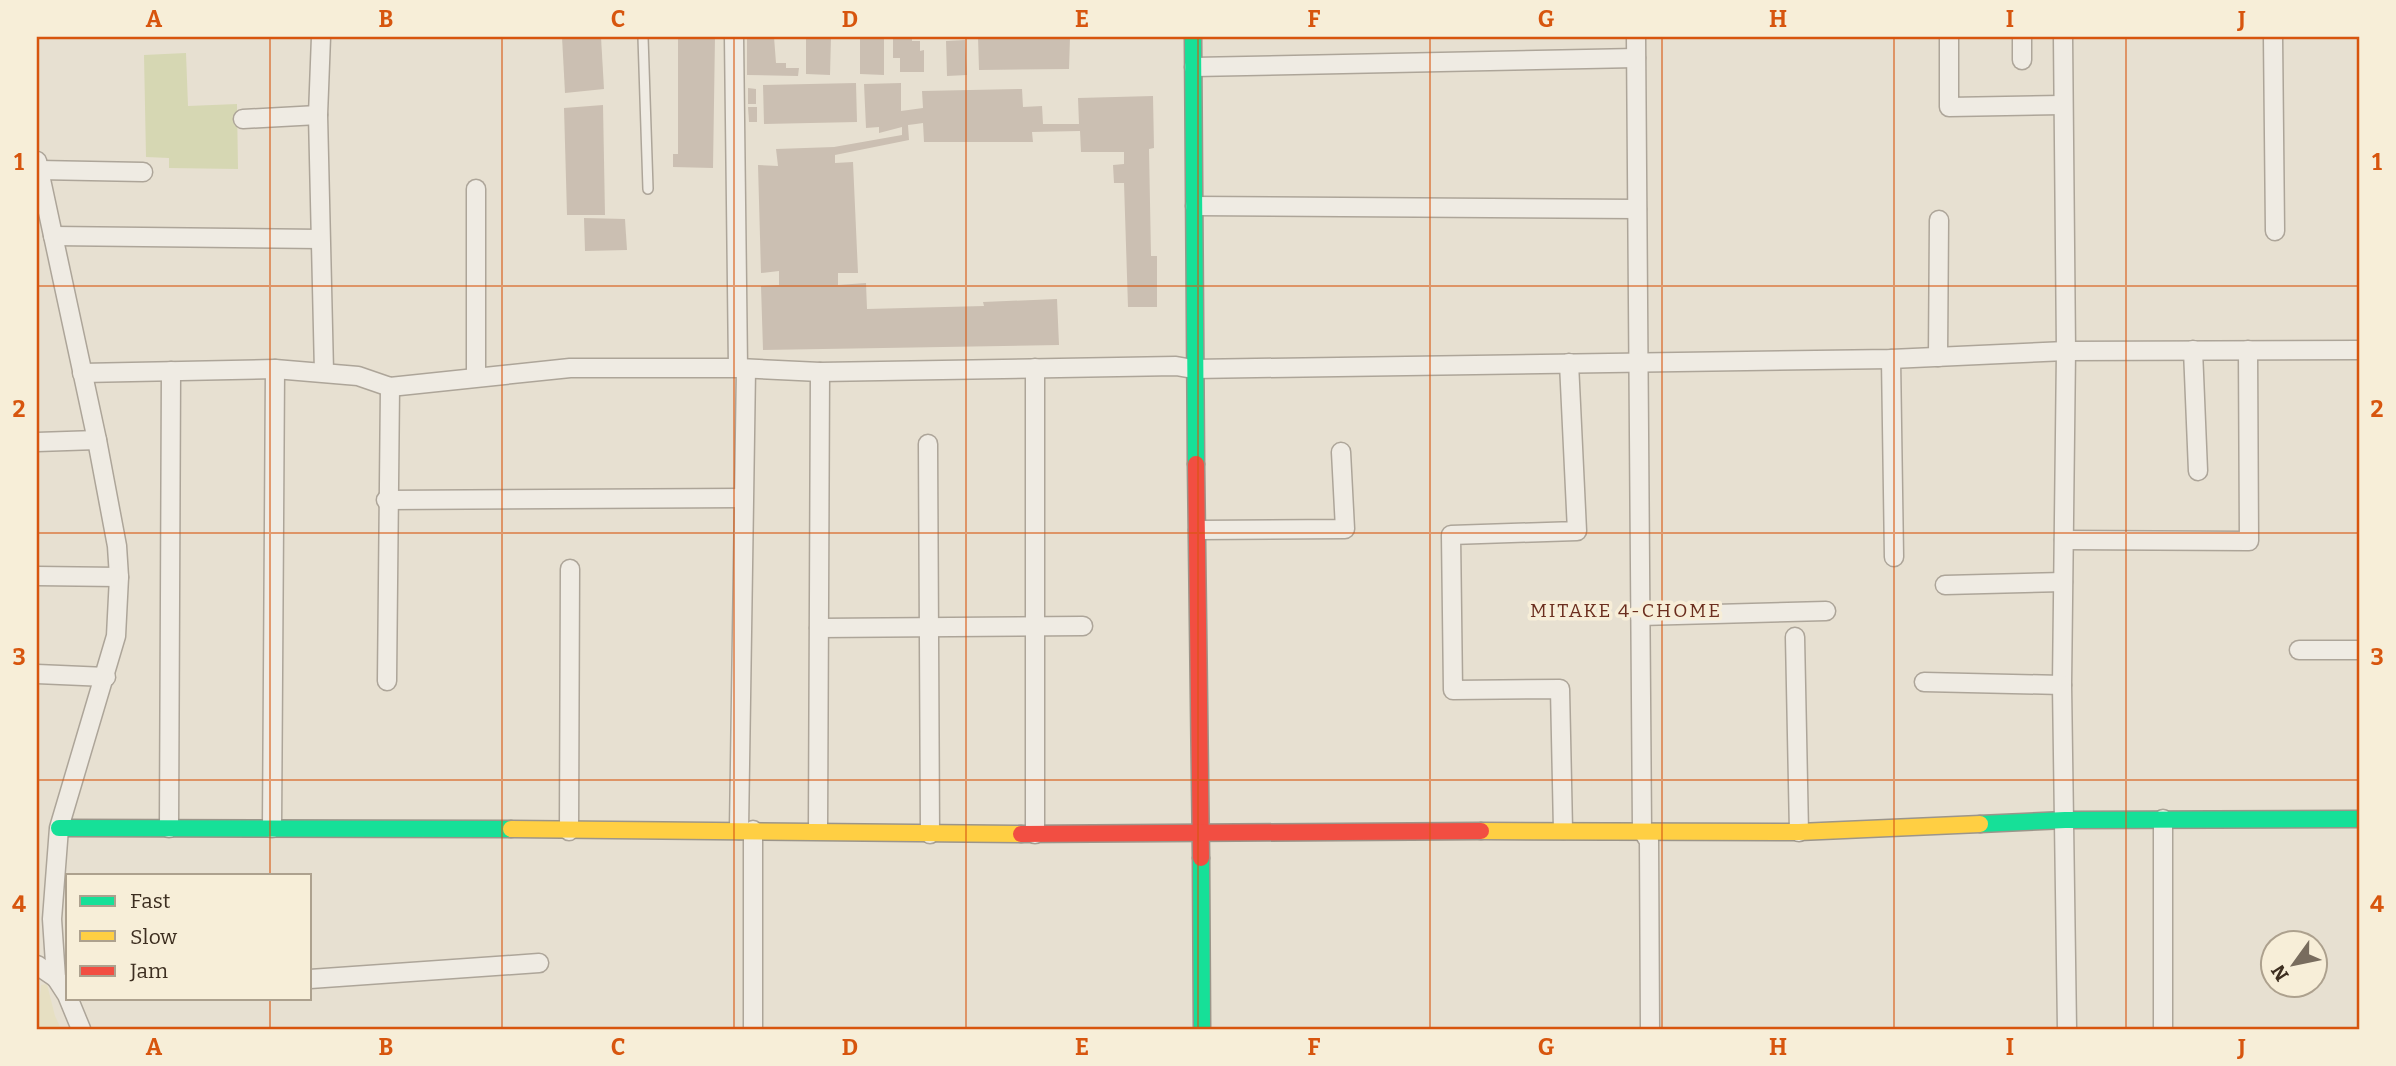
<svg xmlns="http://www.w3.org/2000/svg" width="2396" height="1066" viewBox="0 0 2396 1066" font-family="Bitter,serif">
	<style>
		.farmland { fill: #e6dfc2 }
		.green { fill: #d6d7b3 }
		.building { fill: #cbbfb2 }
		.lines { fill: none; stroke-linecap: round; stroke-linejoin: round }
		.lane-casing { stroke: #ada599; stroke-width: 12 }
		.street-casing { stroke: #ada599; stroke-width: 21 }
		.fast-casing { stroke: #9c958a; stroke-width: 19 }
		.slow-casing { stroke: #9c958a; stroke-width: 19 }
		.jam-casing { stroke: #9c958a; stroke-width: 19 }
		.lane { stroke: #efebe3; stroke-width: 9 }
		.street { stroke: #efebe3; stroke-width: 18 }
		.fast { stroke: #16e098; stroke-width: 16 }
		.slow { stroke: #ffcf43; stroke-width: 16 }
		.jam { stroke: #f24e42; stroke-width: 16 }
		.grid { fill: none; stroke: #d7550e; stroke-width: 2; stroke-opacity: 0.55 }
		.labels { text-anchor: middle; stroke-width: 7; stroke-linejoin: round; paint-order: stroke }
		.neighbourhood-label { font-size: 19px; letter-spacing: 2px; fill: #6b2e1e; stroke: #f7eed8 }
		.neatline { fill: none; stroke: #d7550e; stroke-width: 2.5 }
		.grid-label { font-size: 23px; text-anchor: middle; font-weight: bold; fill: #d7550e }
	</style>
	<rect width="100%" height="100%" fill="#e7e0d1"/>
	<path class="farmland" d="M47 984 55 1016 61 1029H37L41 985Z"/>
	<path class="green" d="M186 53 188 106 237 104 238 169 169 168V158L146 157 144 55Z"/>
	<g class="building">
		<path d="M562 37H601L604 89 565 93Z"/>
		<path d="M678 37H715L713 168 673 167V154H678Z"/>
		<path d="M747 37H774L776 63H786V68H799L798 76 747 75Z"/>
		<path d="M806 37H831L830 75 806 74Z"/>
		<path d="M860 37H884V75L860 74Z"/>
		<path d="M893 37H912V41H920V51L924 50V72H900V58H893Z"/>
		<path d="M978 37H1070L1069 69 979 70Z"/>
		<path d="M965 40 967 75 947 76 946 41Z"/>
		<path d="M856 83 857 122 764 124 763 85Z"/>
		<path d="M901 83V111L923 108 922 91 1022 89 1023 107 1042 106 1043 124H1079L1078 98 1153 96 1154 148 1149 149 1151 256H1157V307H1128L1124 183H1114L1113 165 1124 164V152H1081L1080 131 1032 132 1033 142H924L923 123 916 124 908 125 909 140 835 155V163L853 162 858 273H838V285L866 283 867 309 984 306 983 302 1057 299 1059 345 763 350 761 286 779 285V271L761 273 758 165 778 166 776 149 834 147 902 135V127L879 133V127L866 128 864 84Z"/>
		<path d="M748 88 756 89V104H748Z"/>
		<path d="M603 105 605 215H567L564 108Z"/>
		<path d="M748 107H757V122H749Z"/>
		<path d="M584 218 625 219 627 250 585 251Z"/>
	</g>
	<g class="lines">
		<defs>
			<path id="lane" d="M643 37 648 189"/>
			<g id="street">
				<path d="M321 37 318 115 324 372"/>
				<path d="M734 37 738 368"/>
				<path d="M1636 37 1642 830 1649 841 1650 1029"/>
				<path d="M1949 37V107L2062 105"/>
				<path d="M2022 37V60"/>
				<path d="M2063 37 2066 351 2062 685 2067 1029"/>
				<path d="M2273 37 2275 231"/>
				<path d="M1194 67 1636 58"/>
				<path d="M243 119 318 115"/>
				<path d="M37 161 97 440 117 546 119 577 116 636 59 828 52 919 56 978 67 995 81 1029"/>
				<path d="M39 170 143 172"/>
				<path d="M1195 206 1637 209"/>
				<path d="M53 236 320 239"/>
				<path d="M2193 350 2198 471"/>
				<path d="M1938 357 1939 220"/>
				<path d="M1891 359 1894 557"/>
				<path d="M82 373 275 369 358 376 390 387 570 368H738L820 372 1176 366 1193 369 1891 359 2066 351 2359 350"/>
				<path d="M476 377V189"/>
				<path d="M37 442 97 440"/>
				<path d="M928 444 930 834"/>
				<path d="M386 500 742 498"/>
				<path d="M1198 530 1345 529 1341 452"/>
				<path d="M2064 540 2249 541 2248 350"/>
				<path d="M37 576 119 577"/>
				<path d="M1945 585 2063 582"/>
				<path d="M1640 616 1826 611"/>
				<path d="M819 628 1083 626"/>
				<path d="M1795 637 1799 832"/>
				<path d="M2299 650H2359"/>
				<path d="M37 674 106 677"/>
				<path d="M387 681 390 387"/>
				<path d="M1924 682 2062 685"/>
				<path d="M169 828 171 371"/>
				<path d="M272 828 275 369"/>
				<path d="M739 830 746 369"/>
				<path d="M753 830V1029"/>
				<path d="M818 830 820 372"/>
				<path d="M1563 830 1560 689 1453 690 1451 535 1577 531 1569 363"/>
				<path d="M569 831 570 569"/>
				<path d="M1035 834V368"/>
				<path d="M37 965 56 978"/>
				<path d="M310 979 539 963"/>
				<path d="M2163 1029V819"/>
			</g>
			<g id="fast">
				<path d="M1193 37 1196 464"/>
				<path d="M1980 824 2065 820 2359 819"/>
				<path d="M59 828 511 829"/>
				<path d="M1201 858 1202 1029"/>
			</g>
			<g id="slow">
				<path d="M511 829 1021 834"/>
				<path d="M1481 831 1799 832 1980 824"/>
			</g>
			<g id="jam">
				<path d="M1196 464 1201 858"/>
				<path d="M1021 834 1481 831"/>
			</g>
		</defs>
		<use href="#lane" class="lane-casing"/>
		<use href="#street" class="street-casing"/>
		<use href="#fast" class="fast-casing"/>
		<use href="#slow" class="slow-casing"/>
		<use href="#jam" class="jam-casing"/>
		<use href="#lane" class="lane"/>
		<use href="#street" class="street"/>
		<use href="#fast" class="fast"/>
		<use href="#slow" class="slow"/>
		<use href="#jam" class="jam"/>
	</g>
	<path class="grid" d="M270 37V875M502 37V1029M734 37V1029M966 37V1029M1198 37V1029M1430 37V1029M1662 37V1029M1894 37V1029M2126 37V1029M37 286H2359M37 533H2359M37 780H2359M270 998V1029"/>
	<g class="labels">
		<g class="neighbourhood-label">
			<text x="1626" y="617">MITAKE 4-CHOME</text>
		</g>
	</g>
	<rect width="2396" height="1066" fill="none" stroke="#f7eed8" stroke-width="77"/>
	<rect x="66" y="874" width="245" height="126" fill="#f7eed8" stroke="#ada18e" stroke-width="2"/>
	<rect x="80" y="896" width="35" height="10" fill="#16e098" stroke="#ada18e" stroke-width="2"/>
	<text x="130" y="908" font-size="21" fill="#3d2e20">Fast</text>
	<rect x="80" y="931" width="35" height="10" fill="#ffcf43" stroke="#ada18e" stroke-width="2"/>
	<text x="130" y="944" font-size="21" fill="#3d2e20">Slow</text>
	<rect x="80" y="966" width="35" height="10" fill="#f24e42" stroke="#ada18e" stroke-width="2"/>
	<text x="130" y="978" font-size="21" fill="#3d2e20">Jam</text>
	<g transform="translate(2294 964) rotate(237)"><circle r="33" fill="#f7eed8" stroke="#ada18e" stroke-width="2"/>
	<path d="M0-5L12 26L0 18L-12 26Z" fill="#786c5e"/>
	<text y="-10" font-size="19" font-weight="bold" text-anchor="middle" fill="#3d2e20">N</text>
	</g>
	<rect x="38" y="38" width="2320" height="990" class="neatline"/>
	<g class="grid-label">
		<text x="154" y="27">A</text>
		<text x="386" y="27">B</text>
		<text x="618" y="27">C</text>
		<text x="850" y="27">D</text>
		<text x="1082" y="27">E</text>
		<text x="1314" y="27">F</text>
		<text x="1546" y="27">G</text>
		<text x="1778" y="27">H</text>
		<text x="2010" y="27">I</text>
		<text x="2242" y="27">J</text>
		<text x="19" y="170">1</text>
		<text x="2377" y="170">1</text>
		<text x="19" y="417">2</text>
		<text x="2377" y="417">2</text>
		<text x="19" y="665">3</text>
		<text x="2377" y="665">3</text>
		<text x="19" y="912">4</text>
		<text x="2377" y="912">4</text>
		<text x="154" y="1055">A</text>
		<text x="386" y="1055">B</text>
		<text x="618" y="1055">C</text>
		<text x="850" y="1055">D</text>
		<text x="1082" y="1055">E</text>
		<text x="1314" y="1055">F</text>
		<text x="1546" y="1055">G</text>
		<text x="1778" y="1055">H</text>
		<text x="2010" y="1055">I</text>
		<text x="2242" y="1055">J</text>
	</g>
</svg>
